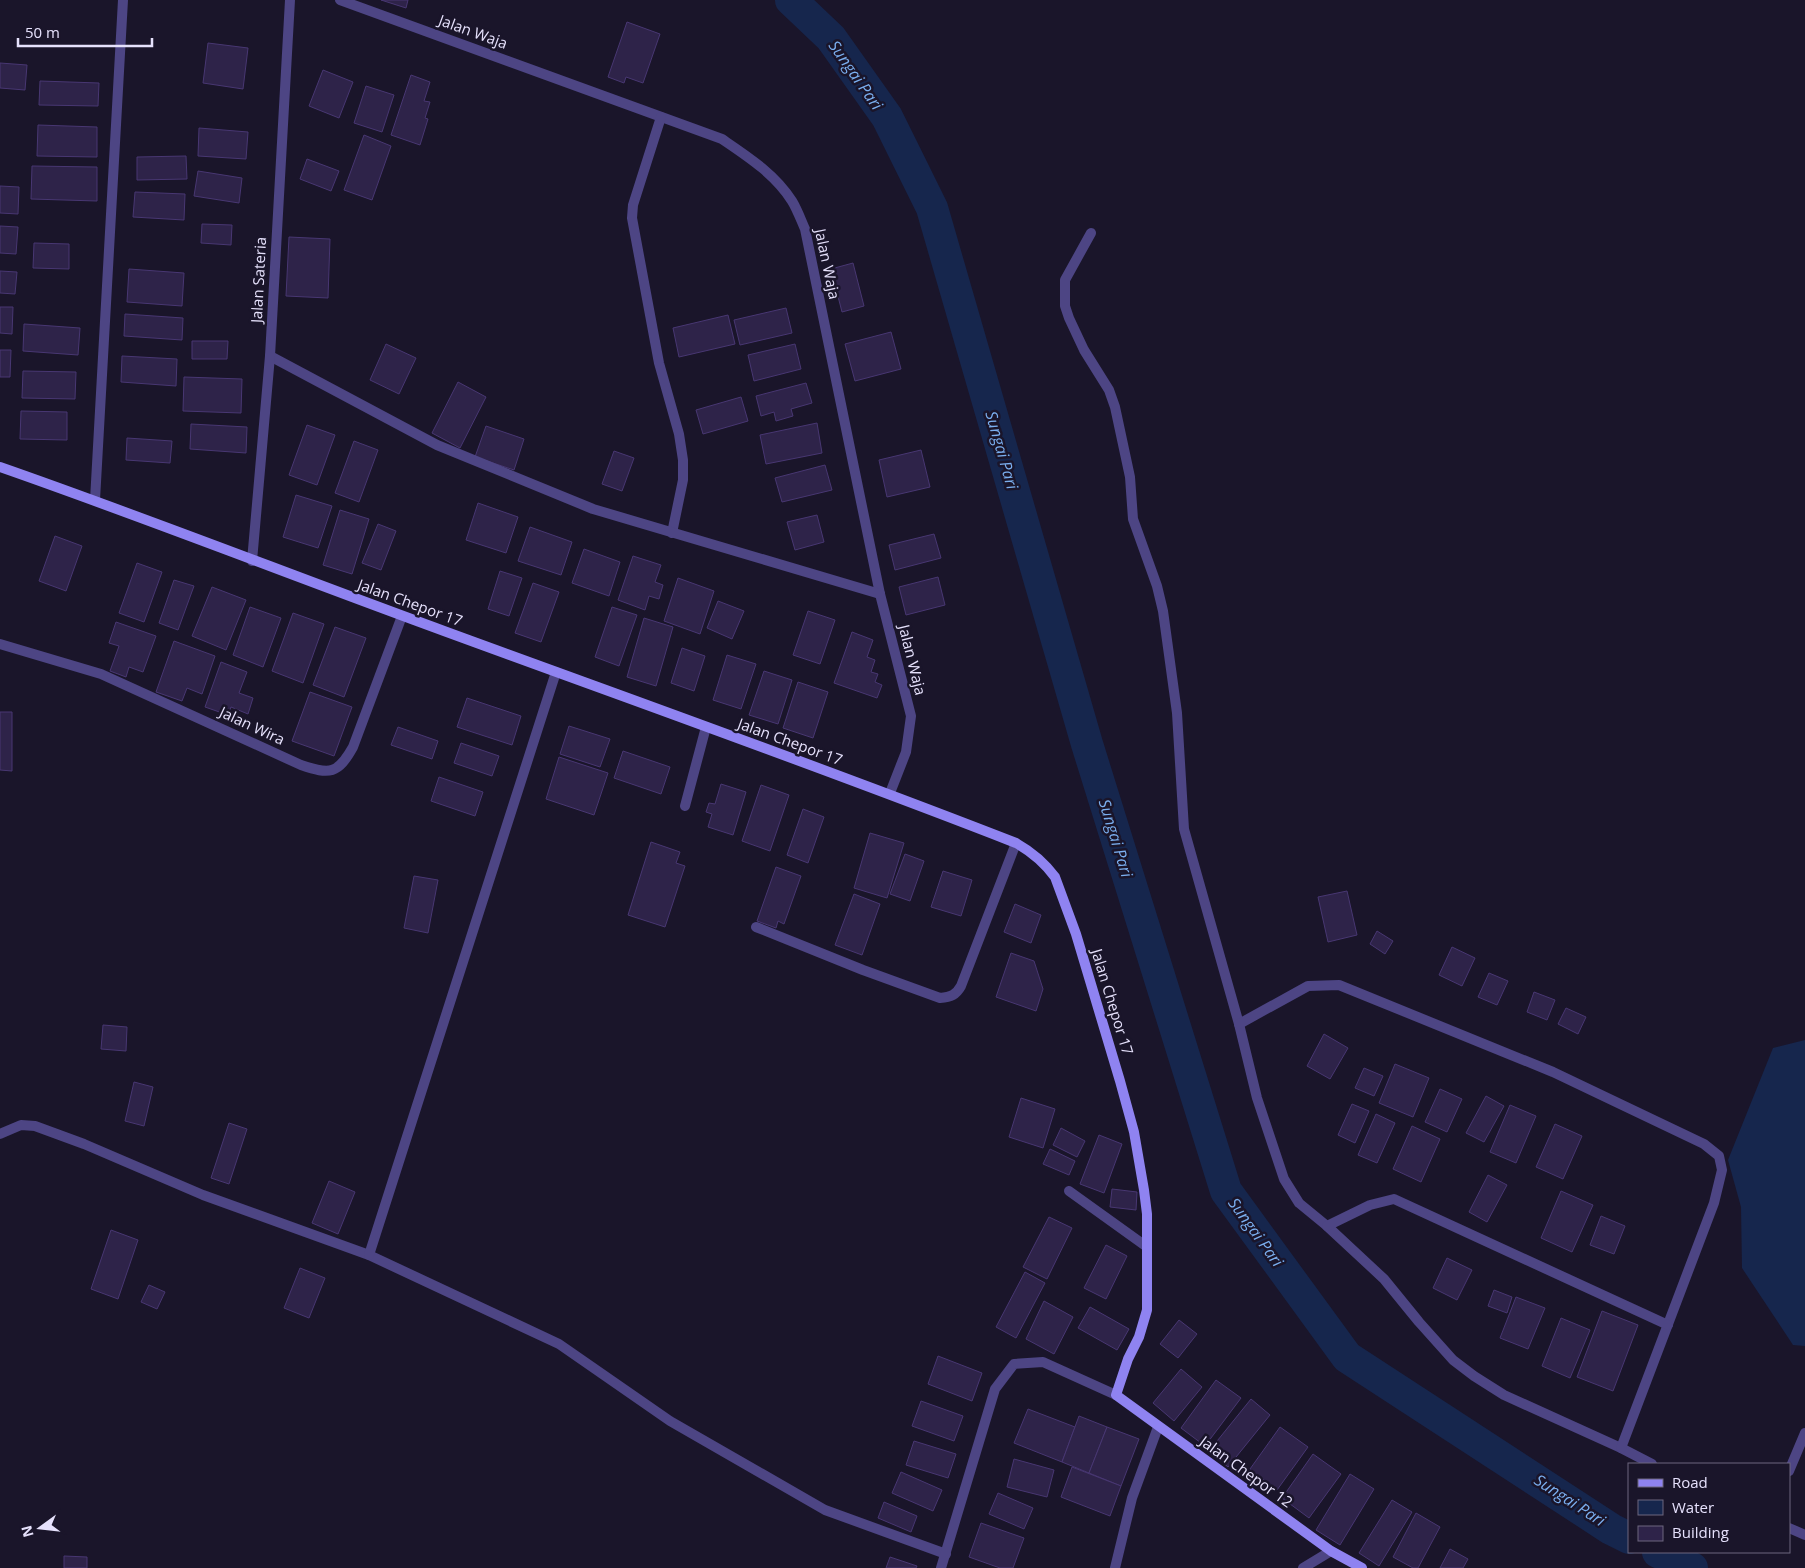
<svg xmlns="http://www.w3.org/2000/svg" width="1805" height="1568" viewBox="0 0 1805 1568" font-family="'Open Sans',sans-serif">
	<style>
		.water { fill: #16264d }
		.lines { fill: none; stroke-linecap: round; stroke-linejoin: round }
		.river { stroke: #16264d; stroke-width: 32 }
		.building { fill: #2e2349; stroke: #483772 }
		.street { stroke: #4d4584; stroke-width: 10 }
		.secondary { stroke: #8f83f1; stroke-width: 10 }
		.labels { text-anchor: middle; stroke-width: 5; stroke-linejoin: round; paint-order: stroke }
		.street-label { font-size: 15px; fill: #e6e1fc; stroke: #1a152a }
		.water-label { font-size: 16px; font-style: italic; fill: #7baff0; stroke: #1a152a }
	</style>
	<rect width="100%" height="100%" fill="#1a152a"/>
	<path class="water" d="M1805 1040V1346L1793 1345 1742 1268 1741 1207 1728 1160 1773 1048Z"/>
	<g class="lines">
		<g class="river">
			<path d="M791 0 831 38 887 117 932 208 1087 744 1226 1191 1347 1357 1611 1529 1629 1538"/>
			<path d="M1658 1552 1692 1568"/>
		</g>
	</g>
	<g class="building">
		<path d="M381 0H408L406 8Z"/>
		<path d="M627 22 660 34 643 83 626 77 624 83 608 77Z"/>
		<path d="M208 43 248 48 243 89 203 83Z"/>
		<path d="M0 63 27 65 25 90 0 88Z"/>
		<path d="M323 70 353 82 339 118 309 106Z"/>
		<path d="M411 75 430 82 424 101 430 102 425 118 428 119 420 145 391 135Z"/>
		<path d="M40 81 99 83 98 106 39 105Z"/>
		<path d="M366 86 394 95 382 132 354 123Z"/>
		<path d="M38 125 97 127V157L37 156Z"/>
		<path d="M199 128 248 132 246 159 198 156Z"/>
		<path d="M364 135 391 146 372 200 344 190Z"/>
		<path d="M186 156 187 179 137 180V157Z"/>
		<path d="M307 159 339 171 331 191 300 179Z"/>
		<path d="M32 166 97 167V201L31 199Z"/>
		<path d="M198 171 242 178 239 203 194 196Z"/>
		<path d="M0 186 19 187 18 214 0 213Z"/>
		<path d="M135 192 185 194 184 220 133 217Z"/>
		<path d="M202 224 232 225 231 245 201 243Z"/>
		<path d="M0 226 18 227 16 254 0 253Z"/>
		<path d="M289 237 330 239 328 298 286 296Z"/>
		<path d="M34 243 69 244V269L33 268Z"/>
		<path d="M853 263 864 306 842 312 831 269Z"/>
		<path d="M129 269 184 273 182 306 127 302Z"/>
		<path d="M0 271 17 272 15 294 0 293Z"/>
		<path d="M0 307H13L12 334 0 333Z"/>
		<path d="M786 308 792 333 740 345 734 320Z"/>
		<path d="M125 314 183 318 182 340 124 336Z"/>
		<path d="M728 315 735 344 679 357 673 328Z"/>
		<path d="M24 324 80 328 78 355 23 351Z"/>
		<path d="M891 332 901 369 855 381 845 344Z"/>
		<path d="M192 341H228L227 359H192Z"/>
		<path d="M386 344 416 358 399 394 370 380Z"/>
		<path d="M795 344 801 369 754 381 748 355Z"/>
		<path d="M0 350H11L10 377H0Z"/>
		<path d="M122 356 177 359 176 386 121 382Z"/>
		<path d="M23 371 76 372 75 399 22 398Z"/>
		<path d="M184 377 242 379 241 413 183 411Z"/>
		<path d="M458 382 486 397 460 448 432 433Z"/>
		<path d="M806 383 812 403 791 409 793 416 776 421 774 412 761 416 756 396Z"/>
		<path d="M741 397 748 421 703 434 696 410Z"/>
		<path d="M21 411 67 412V440L20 439Z"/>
		<path d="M817 423 822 453 766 464 760 435Z"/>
		<path d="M191 424 247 427 246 453 190 449Z"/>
		<path d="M307 425 335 435 317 485 289 475Z"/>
		<path d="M486 426 524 439 514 470 475 457Z"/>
		<path d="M127 438 172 441 170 463 126 460Z"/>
		<path d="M354 441 378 450 359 502 335 493Z"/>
		<path d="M921 450 930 487 887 497 879 460Z"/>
		<path d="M614 451 634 458 622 491 602 484Z"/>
		<path d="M825 465 832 490 782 502 775 478Z"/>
		<path d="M296 495 332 506 318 548 283 537Z"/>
		<path d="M478 503 518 517 506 553 466 540Z"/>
		<path d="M340 510 369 519 352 574 323 565Z"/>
		<path d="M817 515 824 542 795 550 787 522Z"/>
		<path d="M378 524 396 531 381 570 362 563Z"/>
		<path d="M530 527 572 542 561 575 518 561Z"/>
		<path d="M934 534 941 558 895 570 889 545Z"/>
		<path d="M55 536 82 546 66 591 39 581Z"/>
		<path d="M584 549 620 562 609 596 572 583Z"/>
		<path d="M633 556 661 565 655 582 663 585 659 599 649 596 645 610 618 600Z"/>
		<path d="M137 563 162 572 144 622 119 613Z"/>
		<path d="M500 571 522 578 509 616 488 609Z"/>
		<path d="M938 577 945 605 906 615 899 587Z"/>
		<path d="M678 578 714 591 700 634 664 621Z"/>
		<path d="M174 580 194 586 178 630 159 623Z"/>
		<path d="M533 583 559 592 541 642 515 633Z"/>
		<path d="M212 587 246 600 226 650 192 636Z"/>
		<path d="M718 601 744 611 732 639 707 628Z"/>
		<path d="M250 607 281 618 263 667 233 655Z"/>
		<path d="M612 607 637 615 619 666 595 657Z"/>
		<path d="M808 611 835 620 820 664 793 655Z"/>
		<path d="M293 613 324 624 303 683 272 671Z"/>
		<path d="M644 618 673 627 656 686 627 677Z"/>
		<path d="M116 622 156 636 143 672 129 667 126 677 110 671 119 646 109 643Z"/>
		<path d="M335 627 366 638 344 697 313 685Z"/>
		<path d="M852 632 873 640 867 657 875 660 871 672 878 674 875 682 882 685 877 698 834 683Z"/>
		<path d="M174 641 215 656 202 694 187 688 182 701 156 692Z"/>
		<path d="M682 648 705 656 694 691 671 683Z"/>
		<path d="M727 655 756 664 741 709 713 700Z"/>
		<path d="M221 662 247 672 239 693 253 698 248 714 231 707 228 715 205 707Z"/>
		<path d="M764 671 792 680 778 724 749 715Z"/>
		<path d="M798 682 828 692 813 738 783 728Z"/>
		<path d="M310 692 352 707 334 756 292 741Z"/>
		<path d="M467 698 521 716 512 745 457 727Z"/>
		<path d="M0 712H12V771L0 770Z"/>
		<path d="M569 726 610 739 600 767 560 754Z"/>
		<path d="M398 727 438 741 432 759 391 745Z"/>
		<path d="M461 743 499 756 492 776 454 763Z"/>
		<path d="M623 751 670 767 661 794 614 778Z"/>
		<path d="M559 757 608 773 594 815 546 799Z"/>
		<path d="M439 777 483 792 475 816 431 801Z"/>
		<path d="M721 784 746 792 733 835 708 827 712 814 706 812 709 803 715 804Z"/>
		<path d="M761 785 789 795 770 851 742 841Z"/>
		<path d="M803 809 824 817 808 863 787 855Z"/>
		<path d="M870 833 904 843 887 898 854 888Z"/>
		<path d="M651 842 680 852 676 863 685 866 665 927 628 915Z"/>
		<path d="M905 854 924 861 910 901 890 894Z"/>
		<path d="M776 867 801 876 784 924 778 921 776 928 757 921Z"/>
		<path d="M943 871 972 880 961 916 931 907Z"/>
		<path d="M414 876 438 880 428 933 404 928Z"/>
		<path d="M1347 891 1357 935 1328 942 1318 897Z"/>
		<path d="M854 894 880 904 862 955 835 945Z"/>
		<path d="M1015 904 1041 915 1031 943 1004 932Z"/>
		<path d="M1377 931 1393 941 1385 954 1370 944Z"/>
		<path d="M1452 947 1475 958 1462 986 1439 975Z"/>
		<path d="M1011 953 1034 961 1043 989 1036 1011 996 997Z"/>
		<path d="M1489 973 1508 981 1497 1005 1478 997Z"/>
		<path d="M1534 992 1555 1000 1547 1020 1527 1012Z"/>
		<path d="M1566 1008 1586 1017 1578 1034 1558 1024Z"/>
		<path d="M103 1025 127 1027 126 1051 101 1049Z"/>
		<path d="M1324 1034 1348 1048 1330 1079 1307 1066Z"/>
		<path d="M1395 1064 1429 1078 1413 1117 1379 1103Z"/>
		<path d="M1364 1068 1383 1076 1374 1096 1355 1088Z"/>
		<path d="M134 1082 153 1087 144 1126 125 1121Z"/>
		<path d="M1440 1089 1462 1099 1447 1132 1425 1122Z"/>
		<path d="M1486 1096 1504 1106 1484 1142 1466 1133Z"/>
		<path d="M1021 1098 1055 1109 1043 1148 1009 1137Z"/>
		<path d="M1352 1104 1369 1111 1355 1143 1338 1135Z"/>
		<path d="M1510 1105 1536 1116 1516 1163 1490 1152Z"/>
		<path d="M1376 1114 1395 1123 1377 1163 1358 1155Z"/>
		<path d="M229 1123 247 1129 229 1184 211 1178Z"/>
		<path d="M1555 1124 1582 1136 1563 1179 1536 1167Z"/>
		<path d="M1412 1126 1440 1139 1421 1182 1393 1169Z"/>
		<path d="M1061 1128 1085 1141 1077 1157 1053 1145Z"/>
		<path d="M1099 1135 1122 1144 1104 1193 1080 1184Z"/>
		<path d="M1050 1149 1075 1161 1069 1175 1043 1164Z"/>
		<path d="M1488 1175 1507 1185 1487 1222 1469 1212Z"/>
		<path d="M329 1181 355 1192 338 1234 312 1223Z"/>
		<path d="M1112 1189 1137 1192 1136 1210 1110 1207Z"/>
		<path d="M1561 1191 1593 1205 1572 1252 1541 1238Z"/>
		<path d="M1601 1216 1625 1226 1614 1254 1590 1245Z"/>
		<path d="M1049 1217 1072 1228 1047 1279 1023 1267Z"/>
		<path d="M111 1230 138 1240 118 1299 91 1289Z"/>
		<path d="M1106 1245 1127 1256 1106 1299 1084 1288Z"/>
		<path d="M1447 1258 1472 1270 1457 1300 1433 1288Z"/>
		<path d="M300 1268 325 1278 309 1318 284 1308Z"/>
		<path d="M1025 1272 1045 1283 1016 1338 996 1327Z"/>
		<path d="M149 1285 165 1292 157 1309 141 1302Z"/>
		<path d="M1494 1290 1512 1297 1507 1313 1488 1306Z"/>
		<path d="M1516 1297 1545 1308 1528 1349 1500 1338Z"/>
		<path d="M1044 1301 1073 1317 1054 1354 1026 1339Z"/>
		<path d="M1090 1307 1129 1329 1117 1350 1078 1328Z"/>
		<path d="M1602 1311 1638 1325 1613 1391 1577 1377Z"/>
		<path d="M1561 1318 1590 1330 1570 1378 1542 1366Z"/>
		<path d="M1179 1320 1197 1334 1178 1358 1160 1344Z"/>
		<path d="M938 1356 982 1373 972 1401 928 1384Z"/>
		<path d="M1181 1369 1202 1387 1174 1421 1153 1403Z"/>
		<path d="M1216 1380 1241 1398 1205 1446 1181 1428Z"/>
		<path d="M1251 1399 1270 1415 1228 1467 1209 1451Z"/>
		<path d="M921 1401 963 1416 954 1441 912 1426Z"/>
		<path d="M1028 1409 1075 1427 1062 1462 1014 1443Z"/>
		<path d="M1079 1416 1107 1427 1089 1473 1062 1462Z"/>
		<path d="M1107 1427 1139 1439 1121 1486 1089 1473Z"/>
		<path d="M1280 1427 1308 1447 1277 1490 1250 1469Z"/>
		<path d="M914 1441 956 1454 948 1478 906 1465Z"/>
		<path d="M1313 1454 1341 1474 1309 1518 1282 1498Z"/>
		<path d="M1014 1459 1054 1470 1047 1497 1007 1487Z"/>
		<path d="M1072 1467 1121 1486 1110 1516 1061 1497Z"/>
		<path d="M901 1472 942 1490 933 1511 892 1493Z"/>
		<path d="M1350 1474 1374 1489 1340 1545 1316 1530Z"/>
		<path d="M998 1493 1033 1508 1024 1529 989 1514Z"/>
		<path d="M1392 1500 1412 1512 1379 1566 1359 1553Z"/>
		<path d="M884 1502 917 1516 911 1532 878 1518Z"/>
		<path d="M1416 1513 1440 1527 1418 1568H1413L1393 1557Z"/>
		<path d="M981 1523 1024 1538 1013 1568H1000L969 1557Z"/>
		<path d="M1450 1549 1468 1559 1463 1568H1440Z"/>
		<path d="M64 1556 87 1557V1568H64Z"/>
		<path d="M890 1557 917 1566 916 1568H886Z"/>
	</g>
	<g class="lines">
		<g class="street">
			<path d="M340 0 722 139C747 156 775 174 792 201 797 209 801 220 805 229L880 594 911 716 906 752 890 793"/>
			<path d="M661 117 633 205 632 218 659 363 679 434 683 460V480L672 533"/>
			<path d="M1091 233 1065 280V306L1069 318 1084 350 1109 390 1115 407 1130 477 1133 519 1157 586 1163 611 1177 713 1184 829 1239 1024 1257 1098 1284 1179 1299 1203 1327 1226 1384 1279 1419 1322 1453 1360 1474 1376 1504 1395 1621 1448 1652 1464"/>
			<path d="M270 356 437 445 593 509 880 594"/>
			<path d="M95 500 123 0"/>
			<path d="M252 561 270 356 290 0"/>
			<path d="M0 644 101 674 301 765C330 775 338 774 353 747L402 616"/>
			<path d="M685 806 706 727"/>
			<path d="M756 927 863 970 940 998C951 997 956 995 961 986L1016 843"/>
			<path d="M1239 1024 1308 986 1339 985 1553 1072 1704 1144 1719 1156 1722 1170 1714 1203 1621 1448"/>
			<path d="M0 1134 21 1125 35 1126 84 1144 203 1195 369 1255 559 1344 670 1421 825 1510 946 1554"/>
			<path d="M1069 1191 1147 1247"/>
			<path d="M1327 1226 1370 1205 1394 1199 1668 1325"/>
			<path d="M369 1255 556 672"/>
			<path d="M1789 1471 1805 1433"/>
			<path d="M1789 1528 1805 1535"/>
			<path d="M941 1568 995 1389 1014 1364 1043 1362 1116 1395"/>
			<path d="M1115 1568 1132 1498 1158 1427"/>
			<path d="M1303 1568 1331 1551"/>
		</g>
		<path class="secondary" d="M0 467C149 519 296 577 444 631 635 701 827 769 1016 843 1032 852 1044 862 1055 877L1076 934 1120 1081 1134 1132 1144 1190 1147 1214V1310L1139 1337 1128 1359 1116 1395 1331 1551 1362 1568"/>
	</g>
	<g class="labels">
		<g class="street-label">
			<text transform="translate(473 32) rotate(20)" y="5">Jalan Waja</text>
			<text transform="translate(827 264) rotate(78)" y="5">Jalan Waja</text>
			<text transform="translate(259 280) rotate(-87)" y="5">Jalan Sateria</text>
			<text transform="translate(410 603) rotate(20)" y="5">Jalan Chepor 17</text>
			<text transform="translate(912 660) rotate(76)" y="5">Jalan Waja</text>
			<text transform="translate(252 726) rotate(25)" y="5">Jalan Wira</text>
			<text transform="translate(790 742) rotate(20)" y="5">Jalan Chepor 17</text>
			<text transform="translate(1112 1002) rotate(73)" y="5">Jalan Chepor 17</text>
			<text transform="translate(1246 1472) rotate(36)" y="5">Jalan Chepor 12</text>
		</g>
		<g class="water-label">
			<text transform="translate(856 75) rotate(55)" y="6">Sungai Pari</text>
			<text transform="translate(1002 450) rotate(74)" y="6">Sungai Pari</text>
			<text transform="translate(1116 838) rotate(73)" y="6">Sungai Pari</text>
			<text transform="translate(1256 1232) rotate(54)" y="6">Sungai Pari</text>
			<text transform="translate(1570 1500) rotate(33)" y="6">Sungai Pari</text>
		</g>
	</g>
	<rect x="1628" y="1463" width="162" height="90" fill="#1a152a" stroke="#6c677e"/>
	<rect x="1638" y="1479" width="25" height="8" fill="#8f83f1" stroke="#6c677e"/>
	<text x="1672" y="1488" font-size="15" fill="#e6e1fc">Road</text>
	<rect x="1638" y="1500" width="25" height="15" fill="#16264d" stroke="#6c677e"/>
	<text x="1672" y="1513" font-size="15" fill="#e6e1fc">Water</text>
	<rect x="1638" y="1526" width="25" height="15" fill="#2e2349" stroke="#6c677e"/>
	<text x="1672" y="1538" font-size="15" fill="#e6e1fc">Building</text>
	<g transform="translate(40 1528) rotate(255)" stroke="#1a152a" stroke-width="4" paint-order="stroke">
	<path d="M0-4L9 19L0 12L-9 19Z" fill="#e6e1fc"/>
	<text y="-8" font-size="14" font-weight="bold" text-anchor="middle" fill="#e6e1fc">N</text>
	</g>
	<path d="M18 38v8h134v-8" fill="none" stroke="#e6e1fc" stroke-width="2.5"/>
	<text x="25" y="38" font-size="15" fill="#e6e1fc" stroke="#1a152a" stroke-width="4" paint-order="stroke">50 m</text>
</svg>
